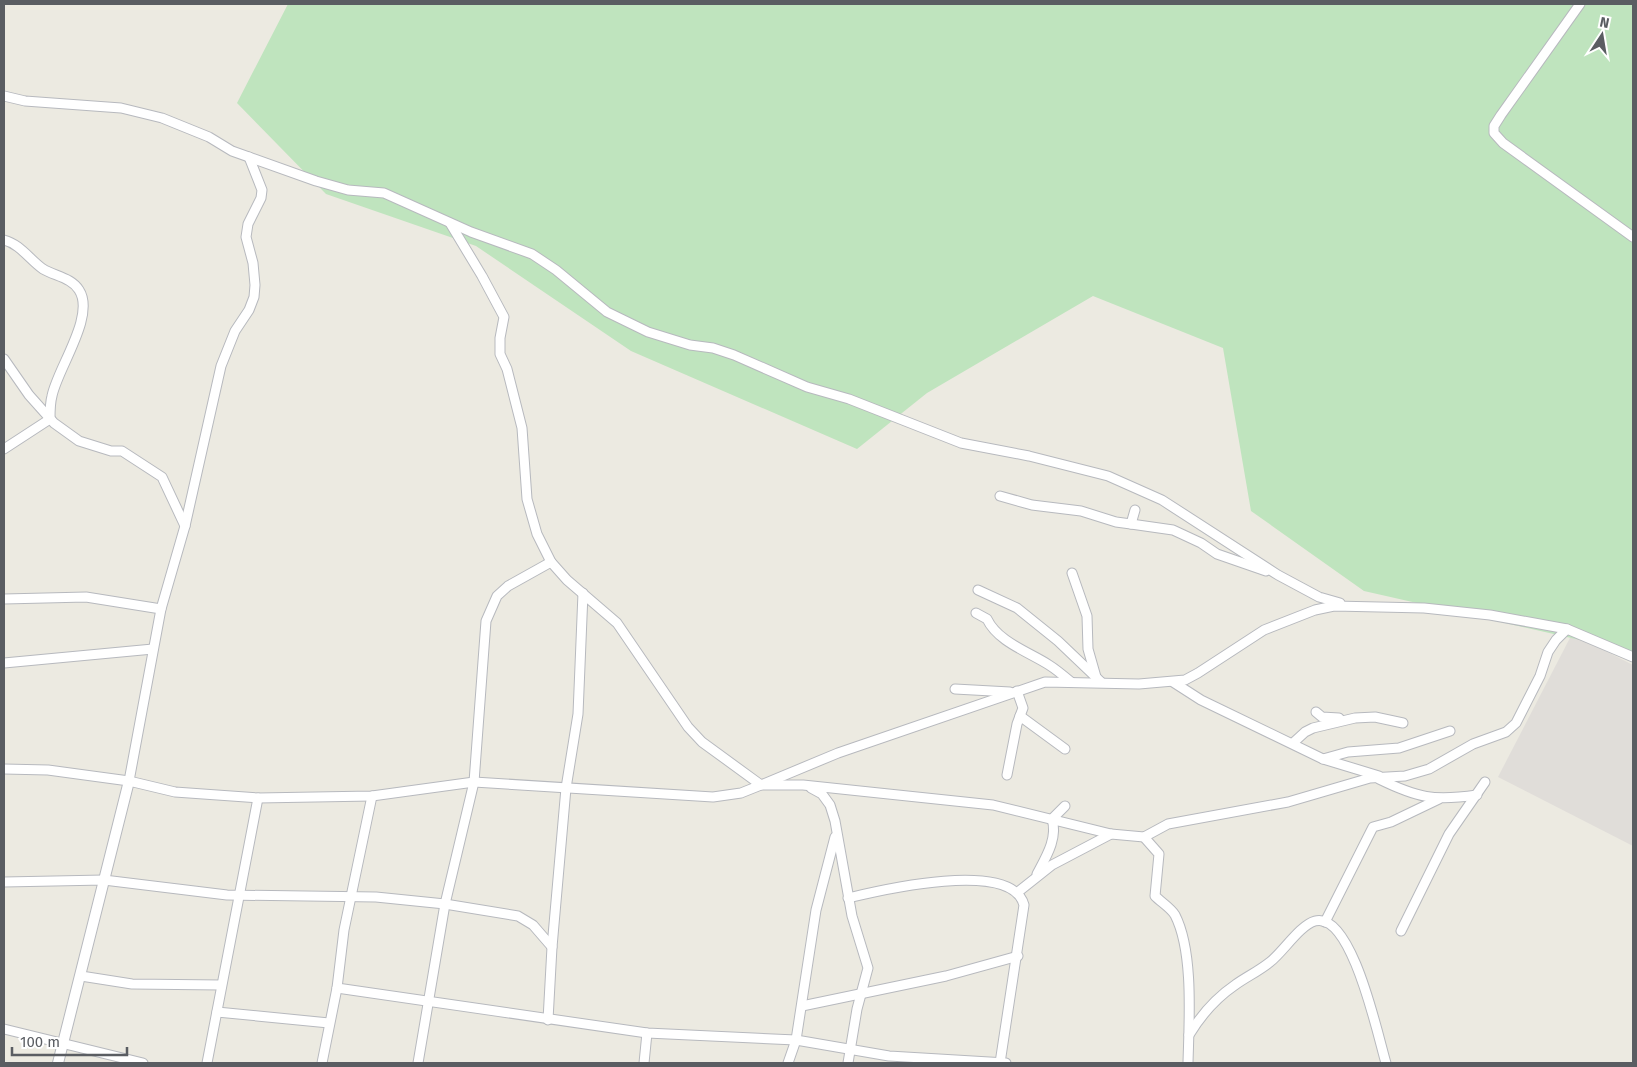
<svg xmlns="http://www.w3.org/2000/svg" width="1637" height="1067" viewBox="0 0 1637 1067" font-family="'Fira Sans',sans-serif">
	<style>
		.industrial { fill: #e0ddd9 }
		.green { fill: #bfe4be }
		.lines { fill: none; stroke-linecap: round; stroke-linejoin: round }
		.minor-casing { stroke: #b7b9be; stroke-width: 11 }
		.tertiary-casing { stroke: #b7b9be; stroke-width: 12 }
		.minor { stroke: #fff; stroke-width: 9 }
		.tertiary { stroke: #fff; stroke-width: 10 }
	</style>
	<rect width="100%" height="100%" fill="#eceae1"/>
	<path class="industrial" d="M1572 634 1633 665V846L1498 777Z"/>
	<path class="green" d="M288 4H1633V652L1364 591 1251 511 1223 348 1093 296 927 393 857 449 631 351 476 246 326 194 237 103Z"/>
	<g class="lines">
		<defs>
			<g id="minor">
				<path d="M1580 4 1501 115 1494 126V133L1503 143 1633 237"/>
				<path d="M4 96 25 101 121 108 162 118 209 137 232 151 316 181 348 190 384 193 471 232 532 254 556 270 607 312 648 332 690 345 713 348 734 355 807 387 849 399 961 443 1029 456 1108 476 1162 500 1278 575 1319 597 1340 603"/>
				<path d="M450 223 482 276 504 317 500 338V354L507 369 522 428 527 499 537 534 551 562 567 580 617 623 688 727 702 742 761 785 838 753 1045 682 1139 684 1185 680 1198 673 1264 630 1315 610 1334 606 1424 608 1490 615 1567 629 1633 657"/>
				<path d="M4 240C20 244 30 260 43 269 55 276 72 278 79 290 96 316 57 369 52 396 50 403 50 411 50 419L4 449"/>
				<path d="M4 359 29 395 54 423 79 441 111 451H122L162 477 185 526"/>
				<path d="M1000 496 1032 505 1081 511 1116 522 1131 524 1135 510"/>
				<path d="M1131 524 1173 530 1201 543 1217 554 1266 571"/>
				<path d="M1072 573 1087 616 1088 649 1096 677"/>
				<path d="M978 590 1017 608 1058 641 1101 682"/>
				<path d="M4 599 86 597 161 609"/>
				<path d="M976 613 987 619C998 642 1029 652 1049 665 1057 670 1064 676 1071 682"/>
				<path d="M4 663 153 649"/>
				<path d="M1173 682 1201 700 1323 759 1379 776"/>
				<path d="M955 689 1010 692"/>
				<path d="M1316 712 1322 717 1339 718"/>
				<path d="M1020 716 1065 749"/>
				<path d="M1293 743 1305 732 1313 728 1355 718 1375 717 1403 723"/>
				<path d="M1323 759 1348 752 1399 748 1450 731"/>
				<path d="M4 769 48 770 129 781 175 792 258 798 372 796 474 782 713 797 741 793 761 785H803L993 805 1111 834 1144 837 1168 824 1288 802 1370 778 1405 776 1429 769 1473 744 1506 732 1516 723 1540 676 1548 652 1556 640 1567 629"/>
				<path d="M1007 775 1017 724 1023 708 1017 691"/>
				<path d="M1379 779C1418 798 1433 801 1477 795"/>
				<path d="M129 781 161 609 185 526 221 366 235 331 249 310 254 297 255 285 253 263 246 237 248 224 261 198 262 190 249 157"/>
				<path d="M811 788 822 794 830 805 835 821 852 916 868 968 857 1009 848 1063"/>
				<path d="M1144 837 1159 854 1155 896C1161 902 1171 908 1175 915 1194 952 1189 1022 1188 1063"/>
				<path d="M1037 874C1046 857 1058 838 1052 819L1065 806"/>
				<path d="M4 882 104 880 227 895 376 897 445 904 518 916 533 925 552 947"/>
				<path d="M1018 892 1052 865 1111 834"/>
				<path d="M848 898C881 890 1012 859 1024 905L1000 1063"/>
				<path d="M1325 922 1373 827 1391 822 1439 799"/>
				<path d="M1401 931 1449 834 1485 782"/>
				<path d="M81 976 132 984 221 985"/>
				<path d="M337 988 647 1033 796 1040 889 1056 1006 1063"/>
				<path d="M802 1006 946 976 1018 956"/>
				<path d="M217 1012 329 1023"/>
				<path d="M548 1020 552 947 566 788 578 714 583 593"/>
				<path d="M4 1029 143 1063"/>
				<path d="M1189 1035C1201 1015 1216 998 1235 985 1246 977 1259 971 1270 962 1283 952 1300 925 1315 921 1352 911 1378 1037 1386 1063"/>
				<path d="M207 1063 258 798"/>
				<path d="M322 1063 337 988 344 930 372 796"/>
				<path d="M418 1063 445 904 474 782 486 621 497 596 508 586 551 562"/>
				<path d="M644 1063 647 1033"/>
				<path d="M788 1063 796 1040 816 910 835 837"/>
			</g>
			<path id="tertiary" d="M58 1063 129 781"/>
		</defs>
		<use href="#minor" class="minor-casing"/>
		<use href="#tertiary" class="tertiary-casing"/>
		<use href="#minor" class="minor"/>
		<use href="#tertiary" class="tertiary"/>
	</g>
	<rect width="1637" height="1067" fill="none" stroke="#5a5d62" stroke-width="10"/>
	<g transform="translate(1602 35) rotate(12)" stroke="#ffffff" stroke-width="4" paint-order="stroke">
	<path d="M0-4L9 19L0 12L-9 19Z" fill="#5a5d62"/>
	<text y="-8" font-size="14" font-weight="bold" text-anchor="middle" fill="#5a5d62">N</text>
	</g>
	<path d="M12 1047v8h115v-8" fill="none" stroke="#5a5d62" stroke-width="2.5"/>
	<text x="20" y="1047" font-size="15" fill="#5a5d62" stroke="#ffffff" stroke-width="4" paint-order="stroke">100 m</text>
</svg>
